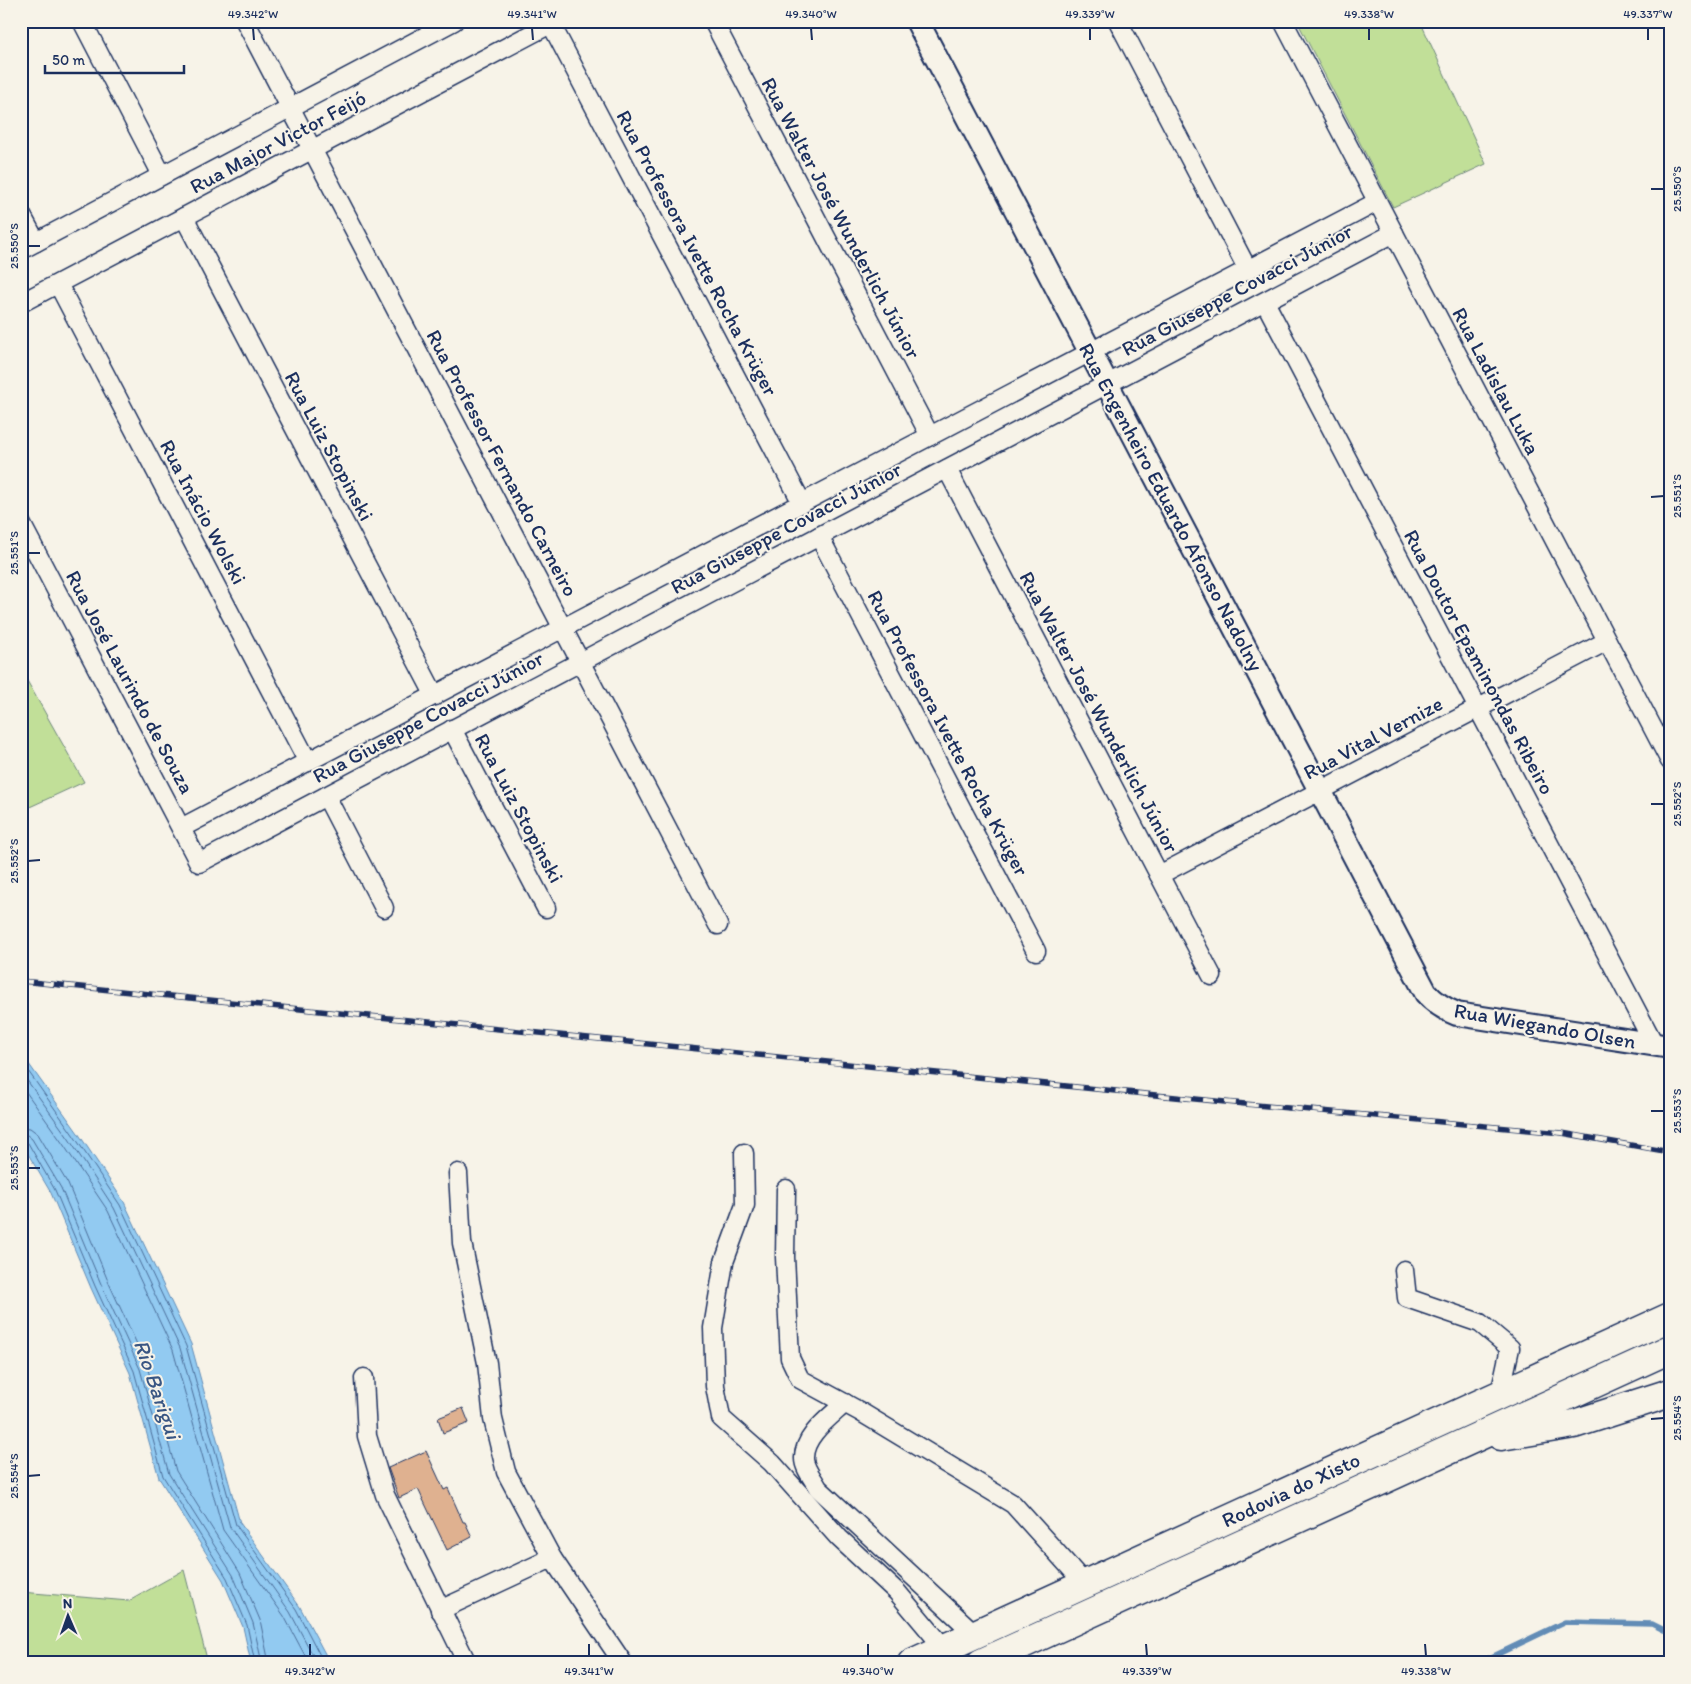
<svg xmlns="http://www.w3.org/2000/svg" width="1691" height="1684" viewBox="0 0 1691 1684" font-family="Itim,sans-serif">
	<style>
		.green { fill: #c1df98; stroke: #6e877b }
		.water { fill: #92caf1; stroke: #628cb6 }
		.lines { fill: none; stroke-linecap: round; stroke-linejoin: round }
		.shore { stroke: #4b6d99; stroke-width: 1 }
		.stream { stroke: #628cb6; stroke-width: 5.5 }
		.building { fill: #dfb190; stroke: #1b2f5e }
		.minor-casing { stroke: #1b2f5e; stroke-width: 21 }
		.tertiary-casing { stroke: #1b2f5e; stroke-width: 26 }
		.trunk-casing { stroke: #1b2f5e; stroke-width: 31 }
		.minor { stroke: #f7f3e8; stroke-width: 18 }
		.tertiary { stroke: #f7f3e8; stroke-width: 22 }
		.trunk { stroke: #f7f3e8; stroke-width: 28 }
		.rail-casing { stroke: #1b2f5e; stroke-width: 5.5 }
		.rail { stroke: #f7f3e8; stroke-width: 4; stroke-dasharray: 11; stroke-linecap: butt }
		.ticks { fill: none; stroke: #1b2f5e; stroke-width: 2 }
		.labels { text-anchor: middle; stroke-width: 4; stroke-linejoin: round; paint-order: stroke }
		.street-label { font-size: 21px; fill: #1b2f5e; stroke: #f7f3e8 }
		.water-label { font-size: 22px; font-style: italic; fill: #395683; stroke: #f7f3e8 }
		.neatline { fill: none; stroke: #1b2f5e; stroke-width: 2 }
		.ticks-label { font-size: 12px; text-anchor: middle; fill: #1b2f5e }
	</style>
	<rect width="100%" height="100%" fill="#f7f3e8"/>
	<filter id="ink" filterUnits="userSpaceOnUse"><feTurbulence type="fractalNoise" baseFrequency=".02" numOctaves="2"/><feDisplacementMap in="SourceGraphic" scale="10" xChannelSelector="R" yChannelSelector="G"/><feConvolveMatrix kernelMatrix="1 2 1 2 8 2 1 2 1" color-interpolation-filters="sRGB"/></filter>
	<g filter="url(#ink)">
		<g class="green">
			<path d="M1297 21H1420L1486 164 1393 207Z"/>
			<path d="M21 670 84 782 21 811Z"/>
			<path d="M184 1570 208 1663H21V1592L129 1601Z"/>
		</g>
		<path class="water" d="M21 1053 78 1133 124 1202 191 1344 240 1523 300 1607 330 1663H251L243 1627 223 1580 159 1478 130 1373 91 1288 51 1193 21 1142Z"/>
		<g class="lines">
			<g class="shore">
				<path d="M21 1061 74 1136 120 1205 186 1346 236 1525 296 1609 324 1663"/>
				<path d="M21 1072 69 1139 114 1208 180 1348 230 1527 290 1612 317 1663"/>
				<path d="M21 1085 63 1144 108 1211 173 1350 223 1530 284 1616 309 1663"/>
				<path d="M21 1127 30 1128 38 1134 68 1184 108 1281 147 1366 176 1471 240 1573 260 1620 269 1663"/>
				<path d="M21 1134 27 1135 32 1139 61 1188 101 1284 140 1369 169 1474 233 1575 253 1623 262 1663"/>
				<path d="M21 1141 28 1143 55 1190 95 1286 134 1371 163 1476 227 1578 247 1625 255 1663"/>
			</g>
			<path class="stream" d="M1479 1663 1565 1622 1652 1624 1670 1633"/>
		</g>
		<g class="building">
			<path d="M463 1408 469 1423 443 1433 438 1418Z"/>
			<path d="M426 1451 444 1490 448 1488 463 1522H465L472 1537 447 1550 418 1489 399 1498 388 1468Z"/>
		</g>
		<g class="lines">
			<defs>
				<g id="minor">
					<path d="M82 21 162 175"/>
					<path d="M245 21 718 925"/>
					<path d="M713 21 930 436"/>
					<path d="M1118 21 1248 270"/>
					<path d="M1283 21 1670 761"/>
					<path d="M551 24 802 503"/>
					<path d="M21 214 36 242"/>
					<path d="M184 217 435 696"/>
					<path d="M21 250 454 21"/>
					<path d="M58 284 308 762"/>
					<path d="M1265 302 1654 1044"/>
					<path d="M21 303 556 21"/>
					<path d="M947 469 1212 976"/>
					<path d="M21 523 199 863 1394 233"/>
					<path d="M819 536 1036 951"/>
					<path d="M452 729 546 908"/>
					<path d="M326 796 384 908"/>
					<path d="M181 828 1377 202"/>
					<path d="M1159 875 1607 641"/>
					<path d="M744 1153 745 1205 724 1262 713 1328 715 1386 721 1418 772 1463 839 1538 897 1592 944 1648"/>
					<path d="M458 1173 462 1243 487 1363 493 1419 506 1472 552 1558 623 1663"/>
					<path d="M786 1189 785 1257 790 1358 800 1379 859 1411 1013 1504 1085 1584"/>
					<path d="M1404 1270 1407 1298 1480 1323 1510 1348 1500 1394"/>
					<path d="M364 1378 367 1436 385 1495 467 1663"/>
					<path d="M845 1403C830 1417 803 1436 804 1459 804 1468 814 1480 818 1488L975 1634"/>
					<path d="M440 1610 552 1558"/>
				</g>
				<path id="tertiary" d="M917 21 1426 993C1435 1003 1444 1009 1457 1014L1670 1047"/>
				<g id="trunk">
					<path d="M1501 1436 1574 1424 1670 1393"/>
					<path d="M912 1663 1670 1317"/>
					<path d="M981 1663 1670 1349"/>
				</g>
			</defs>
			<use href="#minor" class="minor-casing"/>
			<use href="#tertiary" class="tertiary-casing"/>
			<use href="#trunk" class="trunk-casing"/>
			<use href="#minor" class="minor"/>
			<use href="#tertiary" class="tertiary"/>
			<use href="#trunk" class="trunk"/>
			<defs>
				<path id="rail" d="M21 981 1245 1104 1562 1133 1670 1152"/>
			</defs>
			<use href="#rail" class="rail-casing"/>
			<use href="#rail" class="rail"/>
		</g>
	</g>
	<path class="ticks" d="M253 28 254 40M532 28 533 40M811 28 812 40M1090 28V40M1369 28V40M1648 28V40M1651 189H1664M28 246H40M1651 497 1664 496M28 553H40M1651 804H1664M28 861 40 860M1651 1111H1664M28 1168H40M1651 1419 1664 1418M28 1476 40 1475M310 1644V1656M589 1644V1656M868 1644V1656M1146 1644 1147 1656M1425 1644 1426 1656"/>
	<g class="labels">
		<g class="street-label">
			<text transform="translate(278 142) rotate(-28)" y="7">Rua Major Victor Feijó</text>
			<text transform="translate(841 218) rotate(62)" y="7">Rua Walter José Wunderlich Júnior</text>
			<text transform="translate(697 253) rotate(62)" y="7">Rua Professora Ivette Rocha Krüger</text>
			<text transform="translate(1237 290) rotate(-28)" y="7">Rua Giuseppe Covacci Júnior</text>
			<text transform="translate(1496 381) rotate(62)" y="7">Rua Ladislau Luka</text>
			<text transform="translate(329 446) rotate(62)" y="7">Rua Luiz Stopinski</text>
			<text transform="translate(502 463) rotate(62)" y="7">Rua Professor Fernando Carneiro</text>
			<text transform="translate(1171 507) rotate(62)" y="7">Rua Engenheiro Eduardo Afonso Nadolny</text>
			<text transform="translate(203 512) rotate(62)" y="7">Rua Inácio Wolski</text>
			<text transform="translate(786 528) rotate(-28)" y="7">Rua Giuseppe Covacci Júnior</text>
			<text transform="translate(1479 662) rotate(62)" y="7">Rua Doutor Epaminondas Ribeiro</text>
			<text transform="translate(130 682) rotate(62)" y="7">Rua José Laurindo de Souza</text>
			<text transform="translate(1099 712) rotate(62)" y="7">Rua Walter José Wunderlich Júnior</text>
			<text transform="translate(428 717) rotate(-28)" y="7">Rua Giuseppe Covacci Júnior</text>
			<text transform="translate(948 733) rotate(62)" y="7">Rua Professora Ivette Rocha Krüger</text>
			<text transform="translate(1373 738) rotate(-28)" y="7">Rua Vital Vernize</text>
			<text transform="translate(519 808) rotate(62)" y="7">Rua Luiz Stopinski</text>
			<text transform="translate(1545 1026) rotate(10)" y="7">Rua Wiegando Olsen</text>
			<text transform="translate(1291 1490) rotate(-25)" y="7">Rodovia do Xisto</text>
		</g>
		<g class="water-label">
			<text transform="translate(158 1389) rotate(71)" y="8">Rio Barigui</text>
		</g>
	</g>
	<rect width="1691" height="1684" fill="none" stroke="#f7f3e8" stroke-width="55"/>
	<g transform="translate(68 1616) rotate(358)" stroke="#f7f3e8" stroke-width="4" paint-order="stroke">
	<path d="M0-4L9 19L0 12L-9 19Z" fill="#1b2f5e"/>
	<text y="-8" font-size="14" font-weight="bold" text-anchor="middle" fill="#1b2f5e">N</text>
	</g>
	<path d="M45 65v8h139v-8" fill="none" stroke="#1b2f5e" stroke-width="2.5"/>
	<text x="52" y="65" font-size="15" fill="#1b2f5e" stroke="#f7f3e8" stroke-width="4" paint-order="stroke">50 m</text>
	<rect x="28" y="28" width="1636" height="1628" class="neatline"/>
	<g class="ticks-label">
		<text x="253" y="18">49.342°W</text>
		<text x="532" y="18">49.341°W</text>
		<text x="811" y="18">49.340°W</text>
		<text x="1090" y="18">49.339°W</text>
		<text x="1369" y="18">49.338°W</text>
		<text x="1648" y="18">49.337°W</text>
		<text transform="translate(1677 189) rotate(-90)" y="4">25.550°S</text>
		<text transform="translate(14 246) rotate(-90)" y="4">25.550°S</text>
		<text transform="translate(1677 496) rotate(-90)" y="4">25.551°S</text>
		<text transform="translate(14 553) rotate(-90)" y="4">25.551°S</text>
		<text transform="translate(1677 804) rotate(-90)" y="4">25.552°S</text>
		<text transform="translate(14 861) rotate(-90)" y="4">25.552°S</text>
		<text transform="translate(1677 1111) rotate(-90)" y="4">25.553°S</text>
		<text transform="translate(14 1168) rotate(-90)" y="4">25.553°S</text>
		<text transform="translate(1677 1418) rotate(-90)" y="4">25.554°S</text>
		<text transform="translate(14 1476) rotate(-90)" y="4">25.554°S</text>
		<text x="310" y="1675">49.342°W</text>
		<text x="589" y="1675">49.341°W</text>
		<text x="868" y="1675">49.340°W</text>
		<text x="1147" y="1675">49.339°W</text>
		<text x="1426" y="1675">49.338°W</text>
	</g>
</svg>
